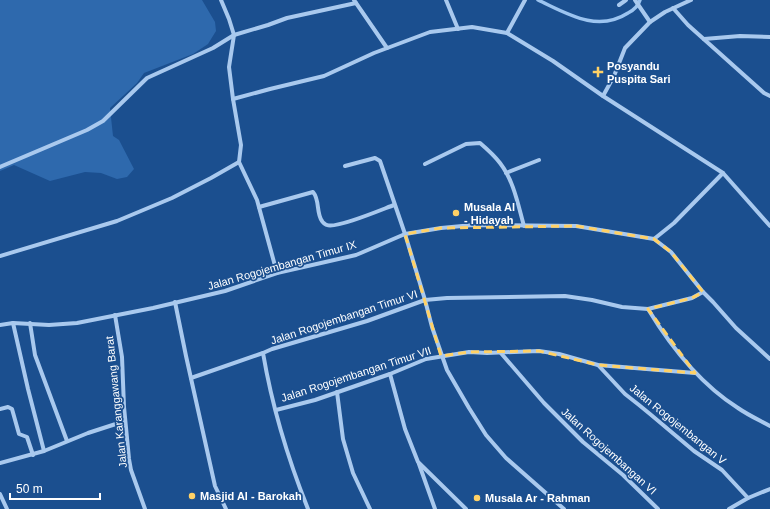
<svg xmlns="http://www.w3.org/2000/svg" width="770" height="509" viewBox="0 0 770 509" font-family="Helvetica,sans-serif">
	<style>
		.green { fill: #2e69ad }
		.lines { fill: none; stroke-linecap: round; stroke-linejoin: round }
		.stream { stroke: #9cc4f0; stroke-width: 3.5 }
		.street { stroke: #a9c9ee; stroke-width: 4 }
		.marked { fill: none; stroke: #ffd166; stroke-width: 3; stroke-dasharray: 8 5; stroke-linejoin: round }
		.poi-dot { fill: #ffd166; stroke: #1b4f8f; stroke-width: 1.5 }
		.labels { text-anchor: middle; stroke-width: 3.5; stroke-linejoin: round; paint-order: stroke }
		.poi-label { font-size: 11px; font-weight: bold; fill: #fff; stroke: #1b4f8f; text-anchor: start }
		.street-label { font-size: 11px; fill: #fff; stroke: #1b4f8f }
	</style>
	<rect width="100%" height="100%" fill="#1b4f8f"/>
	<path class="green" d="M0 0H202L215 22 216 31 208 44 193 54 144 73 137 83 110 108 113 136 119 140 134 169 127 177 117 179 101 173 85 172 50 181 14 165 0 171Z"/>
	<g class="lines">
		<path class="stream" d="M538 0C566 13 597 33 628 13 634 10 638 7 640 0"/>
		<g class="street">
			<path d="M221 0 229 19 234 35 229 67 233 99 241 145 239 162 257 200 277 273"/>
			<path d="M354 0 387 48"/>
			<path d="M446 0 458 29"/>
			<path d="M635 0 650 22"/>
			<path d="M619 5 626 0"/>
			<path d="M673 8 688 25 764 93 770 96"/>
			<path d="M507 33 525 0"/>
			<path d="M704 39 740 36 770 37"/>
			<path d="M603 96 614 76 625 48 650 22 665 12 691 0"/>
			<path d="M233 99 270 89 324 76 374 53 430 32 472 27 507 33 553 61 603 96 723 173 770 226"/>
			<path d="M425 164 466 144 480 143C487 149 494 155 500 163 514 181 518 205 524 226"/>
			<path d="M345 166 375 158 380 161 405 234 425 300 432 327 447 370 469 408 486 435 506 458 564 509"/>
			<path d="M0 167 87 130 103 121 147 78 213 48 234 35 268 25 287 18 356 3"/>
			<path d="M506 173 539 160"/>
			<path d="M259 207 313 192C320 200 316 213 322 221 322 222 326 225 327 225 336 229 383 209 394 205"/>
			<path d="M654 239 671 252 703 292 713 302 736 328 770 359"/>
			<path d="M0 256 117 221 172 198 211 178 239 162"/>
			<path d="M175 302 186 356 215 486 226 509"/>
			<path d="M648 309C671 347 700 384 738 408 748 415 759 420 770 426"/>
			<path d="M115 315 122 357 124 407 129 459 131 470 145 509"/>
			<path d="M13 323 28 389 44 451"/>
			<path d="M30 323 35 355 67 441"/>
			<path d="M0 325 13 323 49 325 77 323 153 308 225 291 277 273 356 255 405 234 441 228 473 225 576 226 654 239 674 223 723 173"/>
			<path d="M500 352 544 403 583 442 623 475 658 509"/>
			<path d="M598 365 625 394 639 405 650 414 694 451 722 470 748 498"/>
			<path d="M390 374 405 429 418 462 466 509"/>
			<path d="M191 378 263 353"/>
			<path d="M337 392 343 439 353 473 370 509"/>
			<path d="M0 409 8 407 12 409 19 434 27 437 33 455"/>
			<path d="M276 410 315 400 390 374 426 359 469 352 487 353 539 351 559 354 598 365 695 373"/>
			<path d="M0 463 44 451 88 433 125 421"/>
			<path d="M419 464 435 509"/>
			<path d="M0 494 7 509"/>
			<path d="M308 509C288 459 272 406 263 353L272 349 367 321 425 300 447 298 565 296 592 300 622 307 648 309 692 298 703 292"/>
			<path d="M729 509 748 498 770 489"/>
		</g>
	</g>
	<path class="marked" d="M576 226 654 239 671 252 703 292 692 298 648 309 695 373 598 365 539 351 469 352 441 356 405 234 441 228Z"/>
	<g class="poi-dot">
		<path d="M596 66h4v4h4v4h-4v4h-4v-4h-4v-4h4z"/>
		<circle cx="456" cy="213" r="4"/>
		<circle cx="192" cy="496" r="4"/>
		<circle cx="477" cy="498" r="4"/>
	</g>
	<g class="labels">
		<g class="poi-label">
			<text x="607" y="70">Posyandu<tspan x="607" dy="13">Puspita Sari</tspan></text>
			<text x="464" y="211">Musala Al<tspan x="464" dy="13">- Hidayah</tspan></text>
			<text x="200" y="500">Masjid Al - Barokah</text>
			<text x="485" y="502">Musala Ar - Rahman</text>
		</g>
		<g class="street-label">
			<text transform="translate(282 265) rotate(-16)" y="4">Jalan Rogojembangan Timur IX</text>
			<text transform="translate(344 317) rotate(-18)" y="4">Jalan Rogojembangan Timur VI</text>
			<text transform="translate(356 374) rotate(-18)" y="4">Jalan Rogojembangan Timur VII</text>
			<text transform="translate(116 402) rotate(-96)" y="4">Jalan Karanggawang Barat</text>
			<text transform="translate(678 424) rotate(39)" y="4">Jalan Rogojembangan V</text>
			<text transform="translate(609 451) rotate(42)" y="4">Jalan Rogojembangan VI</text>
		</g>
	</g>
	<path d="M10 493v6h90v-6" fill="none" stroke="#ffffff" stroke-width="2"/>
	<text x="16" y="493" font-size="12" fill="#ffffff" stroke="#1b4f8f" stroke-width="3" paint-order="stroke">50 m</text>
</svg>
